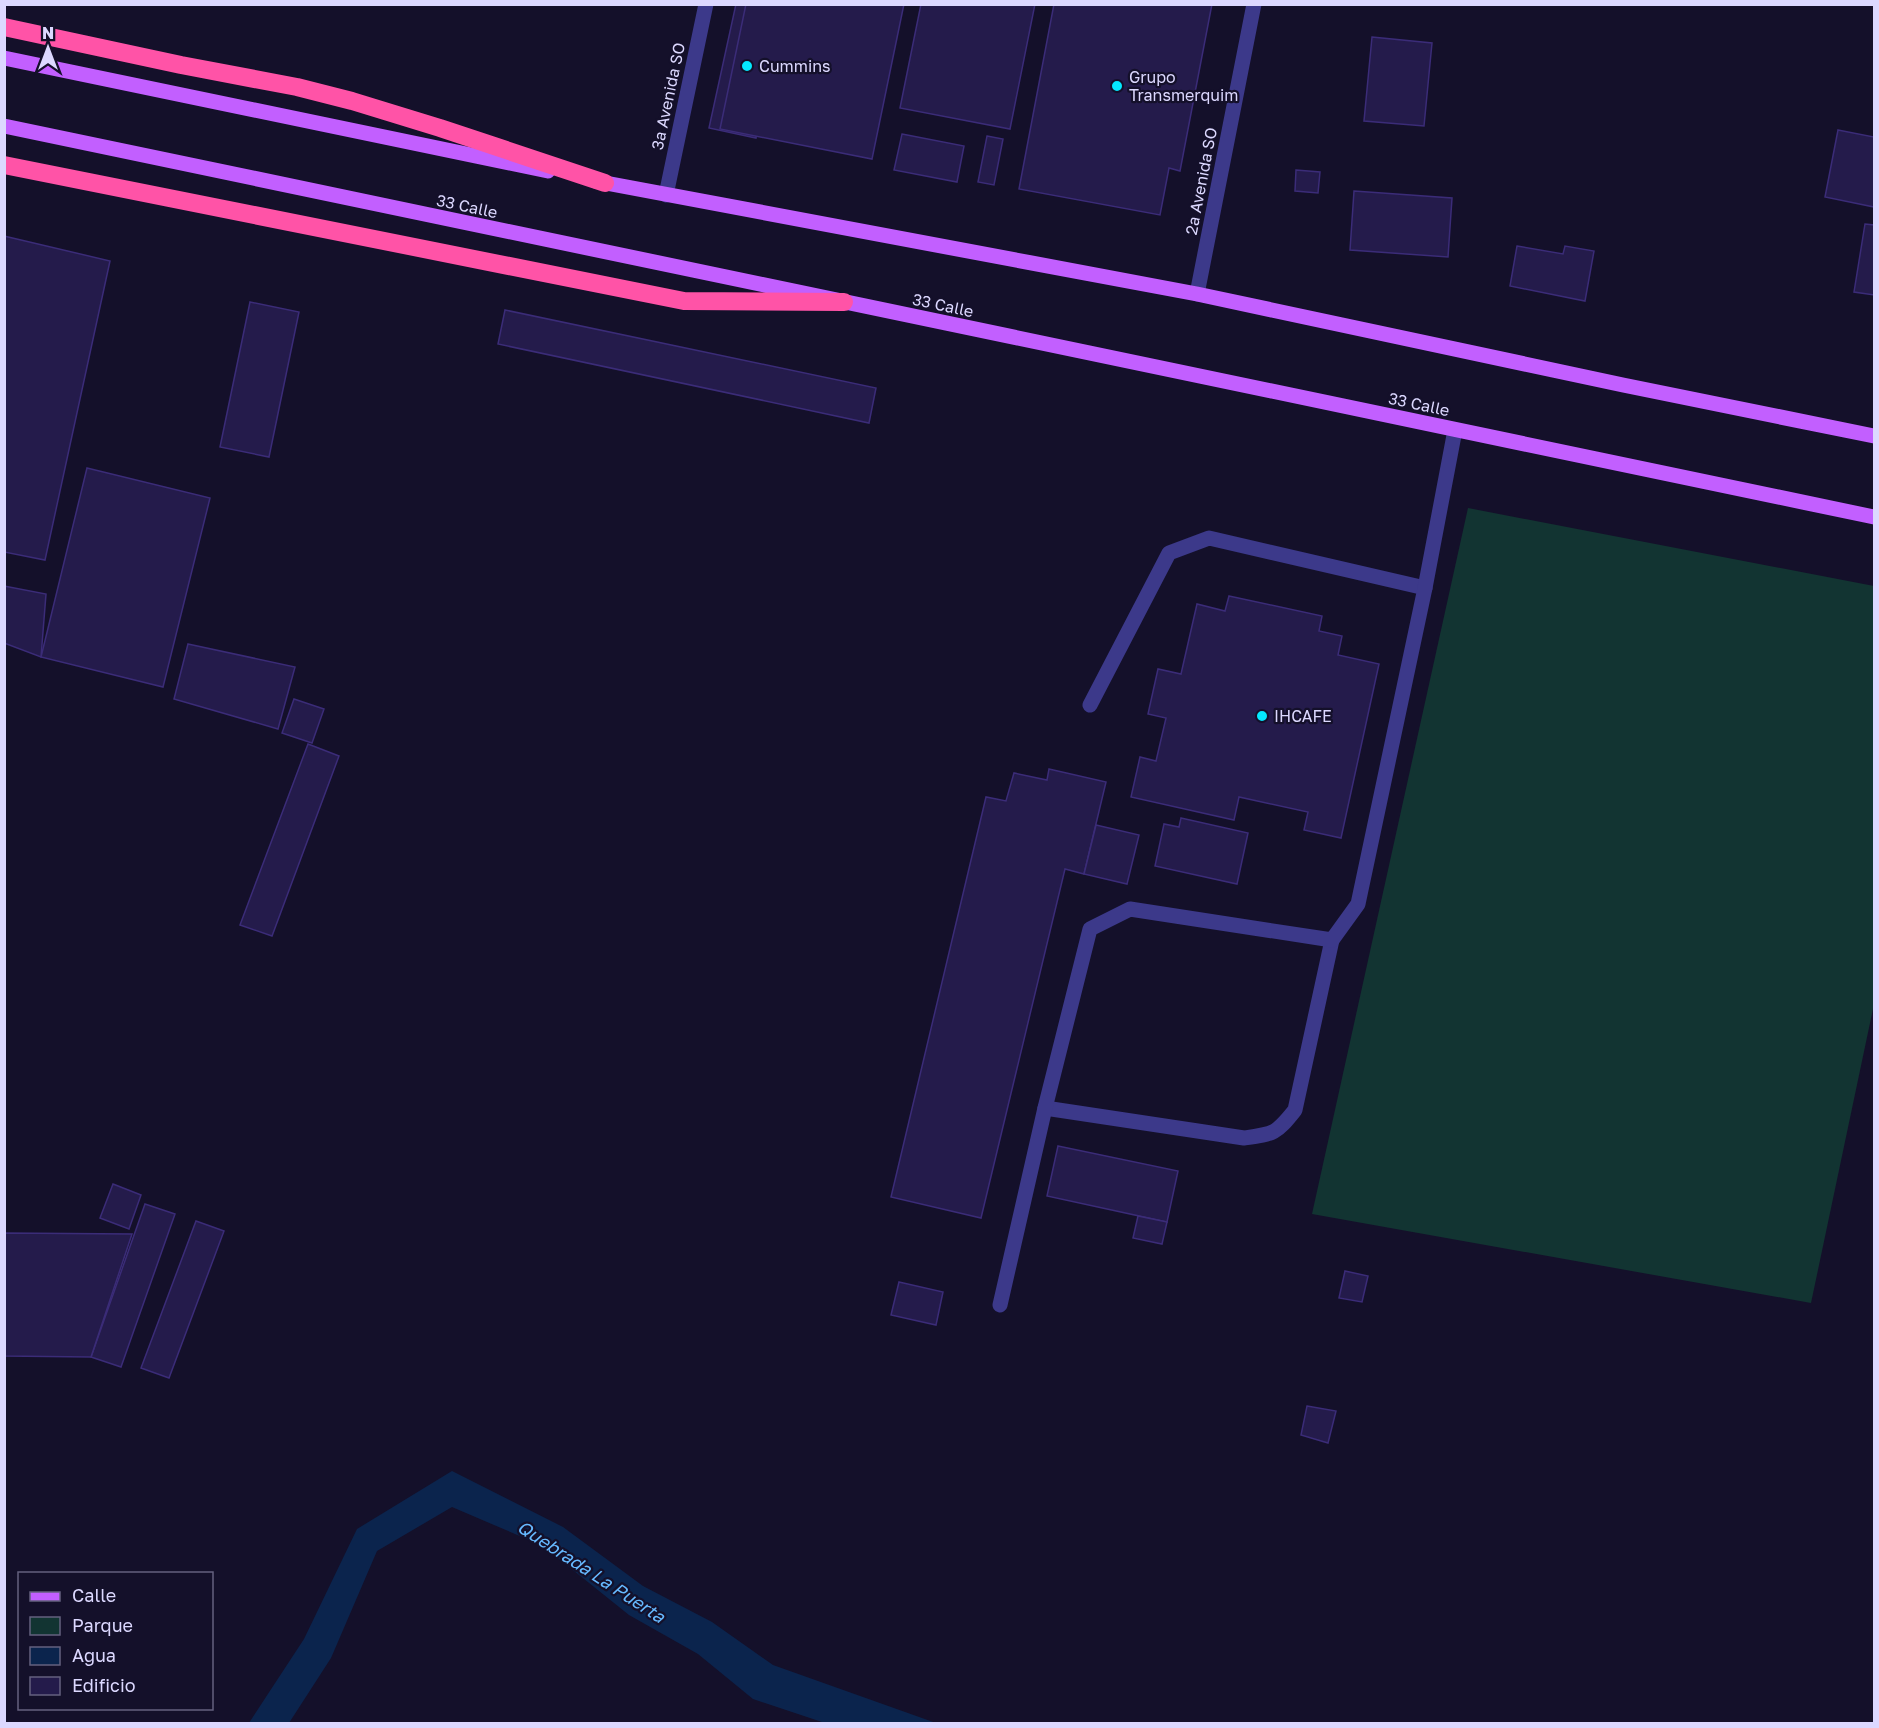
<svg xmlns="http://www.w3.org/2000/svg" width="1879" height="1728" viewBox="0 0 1879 1728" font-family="'Golos Text',sans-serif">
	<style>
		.green { fill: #123432 }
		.water { fill: #0b244d }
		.building { fill: #241b4b; stroke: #3b2c78; stroke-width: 1.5 }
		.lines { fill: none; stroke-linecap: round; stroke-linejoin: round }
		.minor { stroke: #3c398a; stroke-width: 15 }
		.major { stroke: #c25fff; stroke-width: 15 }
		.highway { stroke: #ff53a7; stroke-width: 18 }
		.poi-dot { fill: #04e8ff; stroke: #14102a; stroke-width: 2 }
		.labels { text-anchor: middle; stroke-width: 4.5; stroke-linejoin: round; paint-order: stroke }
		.poi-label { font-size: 16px; fill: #dcd8ff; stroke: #14102a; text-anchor: start }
		.street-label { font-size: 16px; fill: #dcd8ff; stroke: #14102a }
		.water-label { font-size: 18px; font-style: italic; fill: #66b9ff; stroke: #14102a }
	</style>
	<rect width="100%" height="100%" fill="#14102a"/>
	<path class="green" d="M1468 508 1874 586V1004L1811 1303 1312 1214Z"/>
	<path class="water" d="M452 1471 563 1527 643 1586 712 1622 773 1665 936 1723H825L753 1699 698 1654 629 1615 543 1546 452 1507 377 1551 331 1658 289 1723H249L304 1639 357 1529Z"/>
	<g class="building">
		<path d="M736 4H785L756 138 709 128Z"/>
		<path d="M746 4H904L872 159 720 129Z"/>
		<path d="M921 4H1035L1010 129 900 108Z"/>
		<path d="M1054 4H1212L1180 171 1169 168 1160 215 1019 189Z"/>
		<path d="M1372 37 1432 43 1424 126 1364 121Z"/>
		<path d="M1838 130 1874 137V207L1825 197Z"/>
		<path d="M902 134 964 146 957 182 894 170Z"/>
		<path d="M987 136 1003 139 994 185 978 182Z"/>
		<path d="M1296 170 1320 172 1318 193 1295 191Z"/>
		<path d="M1354 191 1452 198 1448 257 1350 250Z"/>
		<path d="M1865 224 1874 225V295L1854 292Z"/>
		<path d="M4 236 110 261 45 560 4 552Z"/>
		<path d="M1517 246 1563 254 1565 246 1594 251 1585 301 1510 286Z"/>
		<path d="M250 302 299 312 269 457 220 447Z"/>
		<path d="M505 310 876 388 869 423 498 344Z"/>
		<path d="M87 468 210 498 163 687 41 657Z"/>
		<path d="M4 586 46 594 41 657 4 643Z"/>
		<path d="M1229 596 1322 616 1319 631 1342 636 1338 655 1379 664 1341 838 1304 830 1308 812 1239 797 1234 820 1131 797 1140 757 1156 761 1166 718 1148 714 1158 669 1181 674 1197 604 1225 611Z"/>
		<path d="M188 644 295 667 278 729 174 699Z"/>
		<path d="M294 699 324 709 312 743 282 733Z"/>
		<path d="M308 744 339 756 272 936 240 925Z"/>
		<path d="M1049 769 1106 782 1084 874 1065 869 981 1218 891 1197 986 797 1006 801 1014 773 1047 780Z"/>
		<path d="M1181 818 1248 833 1237 884 1155 866 1164 824 1179 827Z"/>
		<path d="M1096 825 1139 835 1127 884 1084 874Z"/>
		<path d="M1058 1146 1178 1171 1167 1222 1047 1196Z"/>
		<path d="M113 1184 141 1195 129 1229 100 1218Z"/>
		<path d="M145 1204 175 1214 121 1367 91 1357Z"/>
		<path d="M1138 1216 1167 1222 1162 1244 1133 1238Z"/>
		<path d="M196 1221 224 1231 169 1378 141 1368Z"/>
		<path d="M4 1233 132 1234 91 1357 4 1356Z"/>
		<path d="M1345 1271 1368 1276 1362 1302 1339 1298Z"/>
		<path d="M899 1282 943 1292 936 1325 891 1315Z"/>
		<path d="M1307 1406 1336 1411 1328 1443 1301 1435Z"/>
	</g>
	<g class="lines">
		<g class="minor">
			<path d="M666 195 706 4"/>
			<path d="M1197 294 1254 4"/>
			<path d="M1090 705 1169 553 1209 538 1425 588"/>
			<path d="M1045 1108 1244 1138C1274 1134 1276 1134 1295 1110L1332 940"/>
			<path d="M1000 1305 1045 1108 1090 929 1130 909 1332 940 1358 904 1425 588 1455 430"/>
		</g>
		<g class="major">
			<path d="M4 58 548 171"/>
			<path d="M4 126 1874 517"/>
			<path d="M595 181 1197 294 1623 385 1874 436"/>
		</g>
		<g class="highway">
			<path d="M4 27 181 65 297 87 352 101 440 128 605 183"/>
			<path d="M4 165 684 301 844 302"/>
		</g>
	</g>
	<g class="poi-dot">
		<circle cx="747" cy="66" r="6"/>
		<circle cx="1117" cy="86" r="6"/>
		<circle cx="1262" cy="716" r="6"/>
	</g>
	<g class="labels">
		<g class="poi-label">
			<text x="759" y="72">Cummins</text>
			<text x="1129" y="83">Grupo<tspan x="1129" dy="18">Transmerquim</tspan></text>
			<text x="1274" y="722">IHCAFE</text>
		</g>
		<g class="street-label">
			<text transform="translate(668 96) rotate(-78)" y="6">3a Avenida SO</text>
			<text transform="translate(1201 181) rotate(-79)" y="6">2a Avenida SO</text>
			<text transform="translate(467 206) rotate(12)" y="6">33 Calle</text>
			<text transform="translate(943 305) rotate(12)" y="6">33 Calle</text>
			<text transform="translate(1419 404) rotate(12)" y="6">33 Calle</text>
		</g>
		<g class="water-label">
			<text transform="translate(591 1572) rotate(33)" y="6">Quebrada La Puerta</text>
		</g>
	</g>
	<rect width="1879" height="1728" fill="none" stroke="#dcd8ff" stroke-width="12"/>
	<rect x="18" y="1572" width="195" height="138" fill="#14102a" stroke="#64607f" stroke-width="1.5"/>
	<rect x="30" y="1592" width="30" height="9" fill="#c25fff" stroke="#64607f" stroke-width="1.5"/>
	<text x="72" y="1602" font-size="18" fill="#dcd8ff">Calle</text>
	<rect x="30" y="1617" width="30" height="18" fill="#123432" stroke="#64607f" stroke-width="1.5"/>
	<text x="72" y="1632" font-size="18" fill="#dcd8ff">Parque</text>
	<rect x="30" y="1647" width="30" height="18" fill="#0b244d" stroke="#64607f" stroke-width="1.5"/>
	<text x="72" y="1662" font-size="18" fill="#dcd8ff">Agua</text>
	<rect x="30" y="1677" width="30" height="18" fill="#241b4b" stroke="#64607f" stroke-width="1.5"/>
	<text x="72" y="1692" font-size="18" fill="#dcd8ff">Edificio</text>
	<g transform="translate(48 48)" stroke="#14102a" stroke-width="4.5" paint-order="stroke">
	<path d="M0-4.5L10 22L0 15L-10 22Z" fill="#dcd8ff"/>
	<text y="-9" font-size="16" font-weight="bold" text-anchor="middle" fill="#dcd8ff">N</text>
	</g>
</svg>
